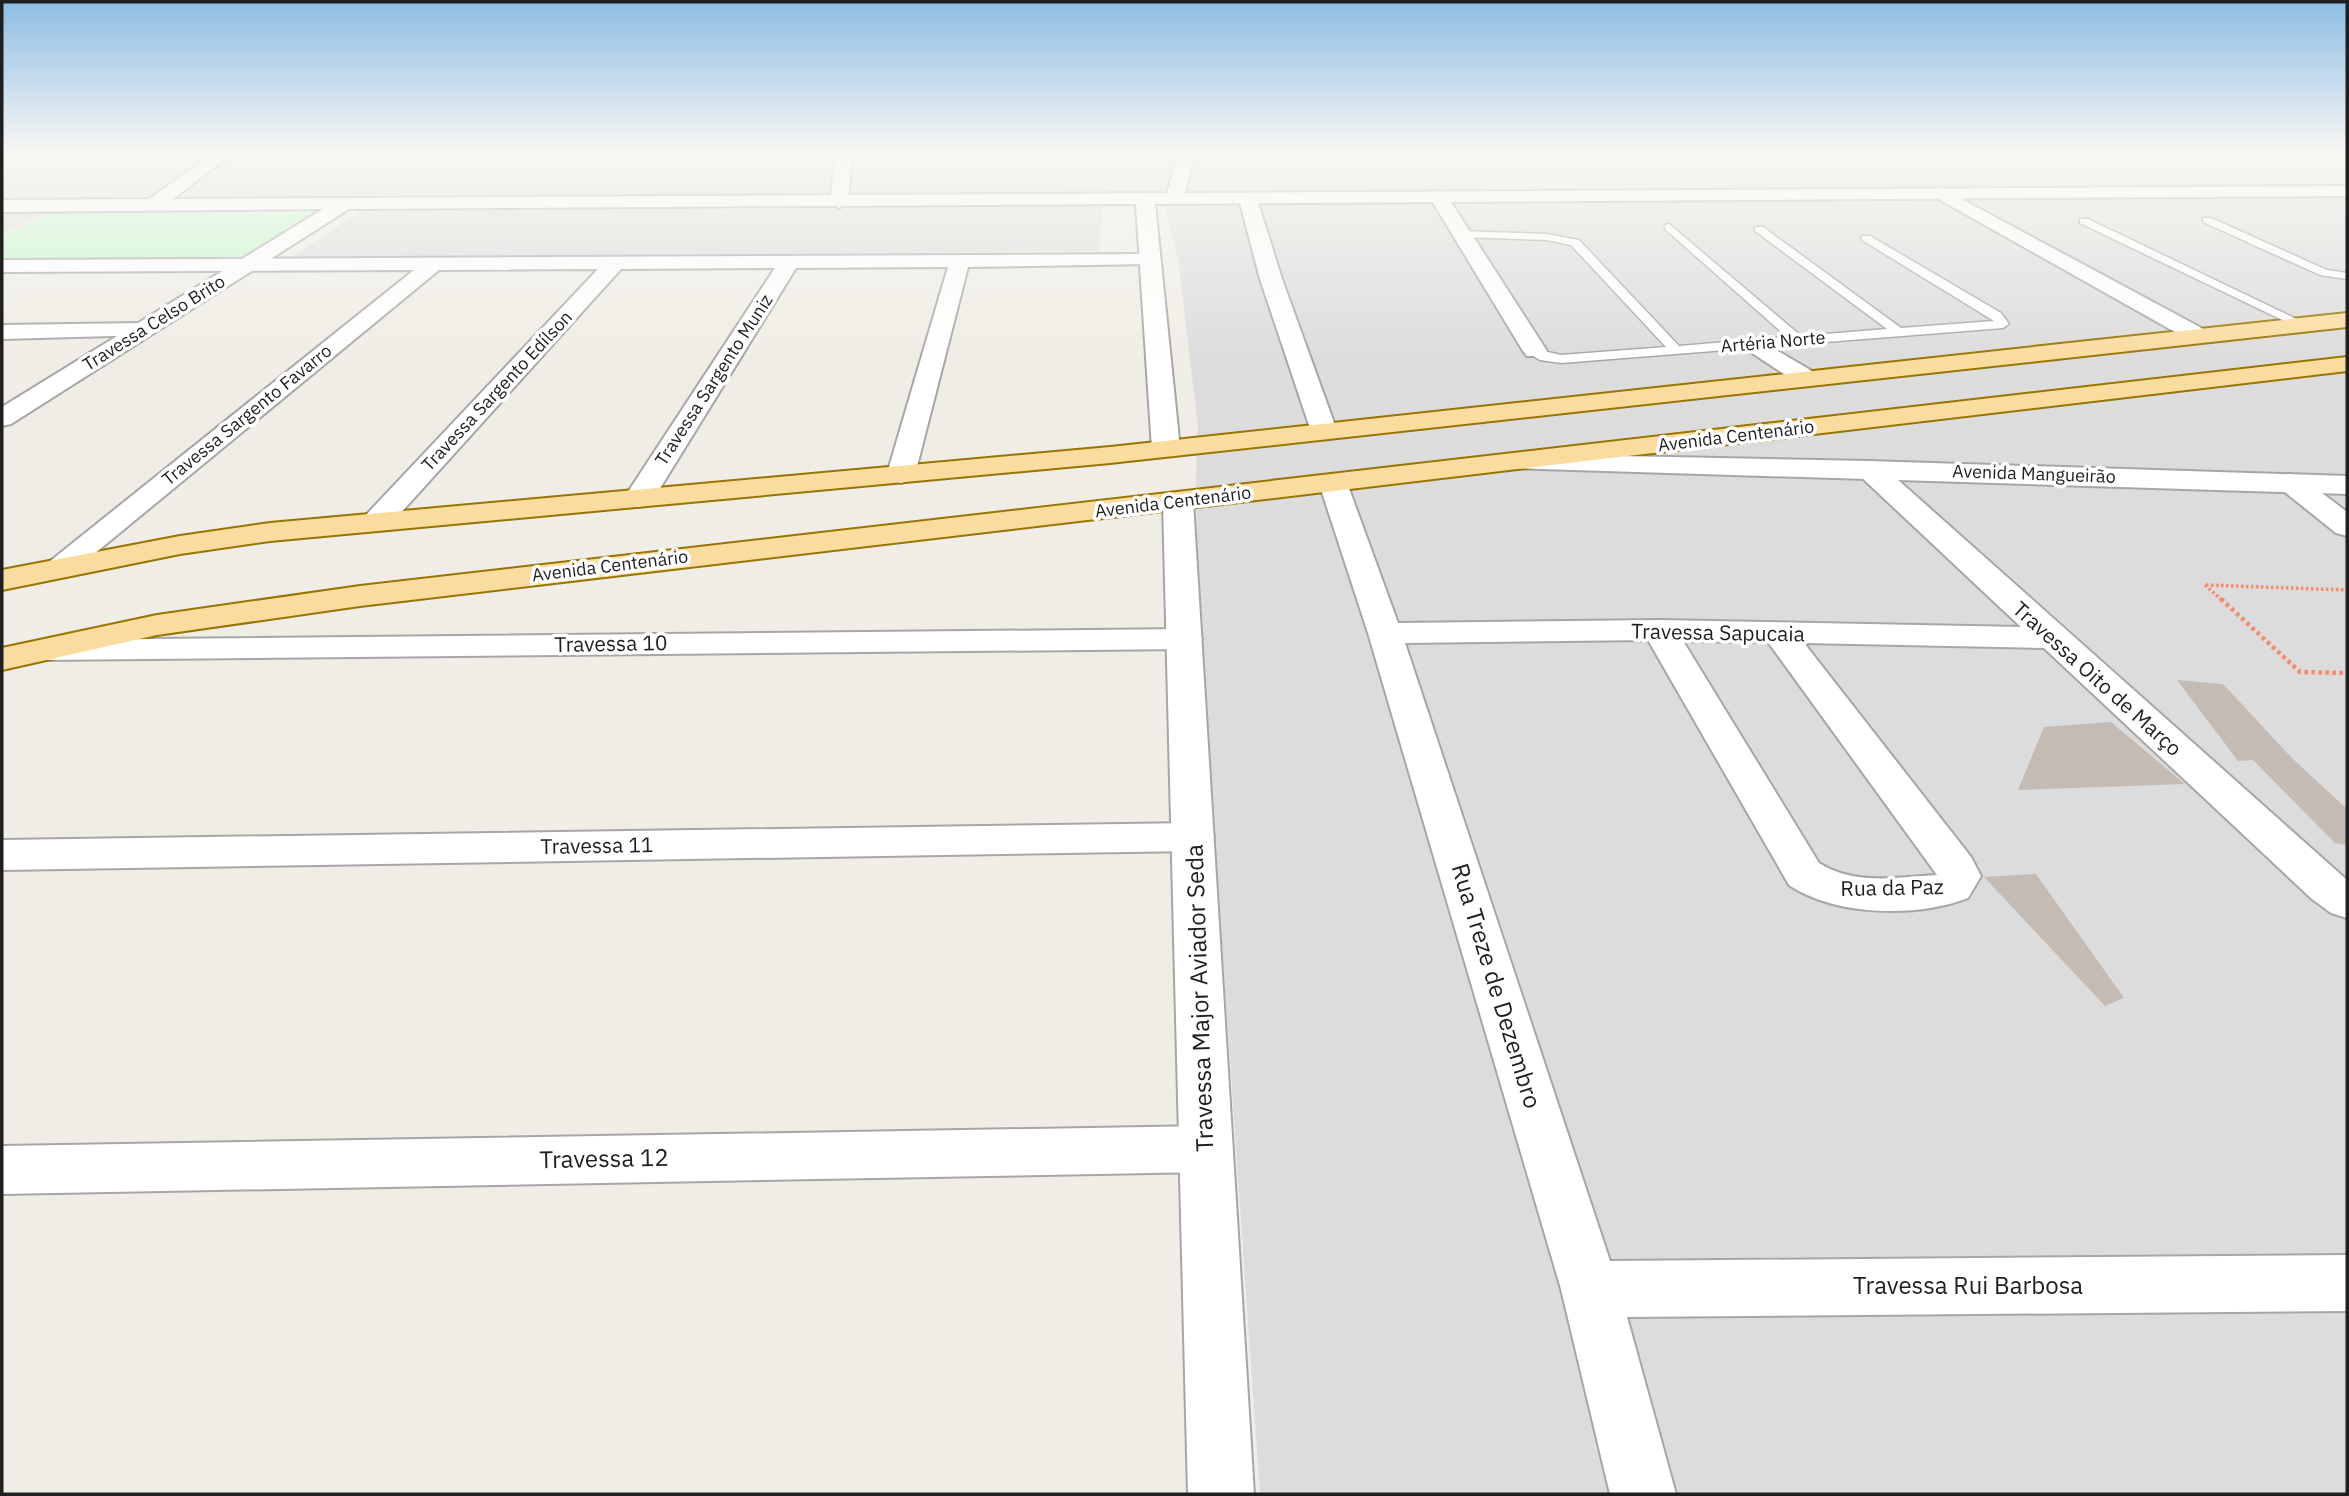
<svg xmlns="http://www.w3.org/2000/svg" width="2349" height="1496" viewBox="0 0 2349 1496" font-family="'IBM Plex Sans',sans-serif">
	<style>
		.residential { fill: #dddcdc }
		.park { fill: #c3f9cc }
		.building { fill: #c4bcb4 }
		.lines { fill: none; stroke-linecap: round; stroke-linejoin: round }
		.service-casing { stroke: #a6a6a6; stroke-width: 3 }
		.minor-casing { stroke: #a6a6a6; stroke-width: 4 }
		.tertiary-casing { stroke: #a6a6a6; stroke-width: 4 }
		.primary-casing { stroke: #987402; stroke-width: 4 }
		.path-far1 { stroke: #f8896e; stroke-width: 3.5; stroke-dasharray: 2.5 2.5; stroke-linecap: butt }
		.path { stroke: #f8896e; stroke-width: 4.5; stroke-dasharray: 3.5 3.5; stroke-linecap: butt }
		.service { fill: #fff; fill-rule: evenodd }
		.minor { fill: #fff; fill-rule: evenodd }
		.tertiary { fill: #fff; fill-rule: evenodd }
		.primary { fill: #fbdc9f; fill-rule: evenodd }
		.labels { text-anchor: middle; stroke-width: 7; stroke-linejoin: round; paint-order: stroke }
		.far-street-label { font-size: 18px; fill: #1f1f1f; stroke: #fff }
		.street-label { font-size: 21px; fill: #1f1f1f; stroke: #fff }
		.near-street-label { font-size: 24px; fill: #1f1f1f; stroke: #fff }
	</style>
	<rect width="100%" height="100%" fill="#efede5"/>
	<g class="residential">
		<path d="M2 153H2347V1494H1260L1200 631 1195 500 1198 427 1178 258 1162 195 2 202Z"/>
		<path d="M1102 206 1099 251 289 258 361 211Z"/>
		<path d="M49 212 2 234V213Z"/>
	</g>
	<path class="park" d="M318 210 240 258 2 259V236L53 212Z"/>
	<g class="building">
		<path d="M2177 680 2223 684 2293 759 2347 809V845L2335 843 2253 760 2238 761Z"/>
		<path d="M2111 722 2185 784 2018 790 2044 727Z"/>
		<path d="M2036 874 2124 998 2105 1006 1984 877Z"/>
	</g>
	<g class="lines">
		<defs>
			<g id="service">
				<path d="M2203 218H2211L2327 270 2347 273V279L2320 275 2203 222Z"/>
				<path d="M2080 219H2088L2309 325 2299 328 2080 223Z"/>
				<path d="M1669 224 1801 336 1887 329 1755 231V227H1763L1901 328 1994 321 1862 240V236H1870L2001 313 2009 324 2003 328 1561 363 1540 360 1530 354V348L1561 355 1666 347 1571 245 1547 240 1461 237 1456 234 1461 231 1547 234 1579 240 1679 346 1787 337 1665 229V225Z"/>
			</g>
			<g id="minor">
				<path d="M215 153H233L160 209H146L144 205 146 201Z"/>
				<path d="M836 153H852L848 202 839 208 830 202Z"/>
				<path d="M1941 188 2207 331 2211 336 2207 341H2191L1935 197 1932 193 1935 189Z"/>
				<path d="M1438 191 1447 196 1547 351 1543 356H1527L1523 351 1429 196Z"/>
				<path d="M1248 194 1257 199 1282 279 1337 431 1333 437H1315L1311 431 1260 279 1239 199Z"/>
				<path d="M1147 254 1157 260 1154 264 968 267 915 474 911 480 901 483 891 480 887 474 948 267 796 268 654 498 649 504 639 507 629 504 624 498 775 268 621 269 388 527 377 530 366 527 362 521 366 515 598 269 439 270 71 573 60 576 49 573 44 566 414 270 2 272V260Z"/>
				<path d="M142 323 150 325 154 330 150 335 2 339V325Z"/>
				<path d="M1754 337 1817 374 1820 379 1817 384H1799L1746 349 1742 344 1746 339Z"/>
				<path d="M1869 461 1879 463 2347 880V918L2331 913 2312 899 2044 648 1804 643 1971 857 1981 876 1968 898C1917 918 1835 916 1789 885L1648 640 1405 643 1610 1261 2347 1255V1311L1627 1317 1676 1494H1610L1561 1289 1368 633 1319 483 1323 477 1333 474 1343 477 1347 483 1398 623 1659 620 2021 627 1859 475 1855 469 1859 463ZM1683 641 1768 642 1937 875C1897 877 1855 886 1819 863Z"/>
				<path d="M2291 474 2301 477 2347 512V536L2336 533 2281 489 2277 483 2281 477Z"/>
				<path d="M1185 629 1197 632 1202 639 1197 646 1185 649 43 660 31 657 26 650 31 643 43 640Z"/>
				<path d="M1193 823 1208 827 1214 837 1208 847 1193 851 2 870V840Z"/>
				<path d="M1206 1126 1225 1133 1233 1149 1225 1165 1206 1172 2 1194V1146Z"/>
			</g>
			<g id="tertiary">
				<path d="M1178 153H1194L1185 193 2347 186V196L1155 204 1180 449 1176 455H1156L1152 449 1136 204 349 209 11 424 2 426V407L323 209 2 212V200L1167 193Z"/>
				<path d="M1519 454 1869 461 2347 476V494L1509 468 1505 462 1509 456Z"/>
				<path d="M1178 493 1188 496 1193 502 1254 1494H1188L1163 502 1168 496Z"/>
			</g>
			<g id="primary">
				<path d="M2347 313V327L1110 463 270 541 180 554 2 590V570L180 536 270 523 1110 447Z"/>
				<path d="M2347 357V371L360 606 157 635 2 670V648L157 615 360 586Z"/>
			</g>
		</defs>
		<use href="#service" class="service-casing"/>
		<use href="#minor" class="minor-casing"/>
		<use href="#tertiary" class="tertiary-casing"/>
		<use href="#primary" class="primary-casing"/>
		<g class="path-far1">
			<path d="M2205 585 2223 601"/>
			<path d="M2206 585 2347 590"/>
		</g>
		<path class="path" d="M2221 599 2300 672 2347 673"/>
		<use href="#service" class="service"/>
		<use href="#minor" class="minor"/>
		<use href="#tertiary" class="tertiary"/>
		<use href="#primary" class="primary"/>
	</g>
	<linearGradient id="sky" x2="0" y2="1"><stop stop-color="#8dbde4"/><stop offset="0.42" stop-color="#f8f7f3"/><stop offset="1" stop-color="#f8f7f3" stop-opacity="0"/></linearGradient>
	<rect width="2349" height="362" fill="url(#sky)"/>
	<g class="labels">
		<g class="far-street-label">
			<text transform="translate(154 323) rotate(-32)" y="6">Travessa Celso Brito</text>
			<text transform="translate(1773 342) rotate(-5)" y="6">Artéria Norte</text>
			<text transform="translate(714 380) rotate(-57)" y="6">Travessa Sargento Muniz</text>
			<text transform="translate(497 391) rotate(-47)" y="6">Travessa Sargento Edílson</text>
			<text transform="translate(247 415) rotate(-39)" y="6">Travessa Sargento Favarro</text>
			<text transform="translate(1736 436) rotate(-7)" y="6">Avenida Centenário</text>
			<text transform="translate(2034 474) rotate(2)" y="6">Avenida Mangueirão</text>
			<text transform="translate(1173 502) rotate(-7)" y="6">Avenida Centenário</text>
			<text transform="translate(610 566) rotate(-7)" y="6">Avenida Centenário</text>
		</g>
		<g class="street-label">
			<text transform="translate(1718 633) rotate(1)" y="7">Travessa Sapucaia</text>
			<text transform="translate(611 644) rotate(-1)" y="7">Travessa 10</text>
			<text transform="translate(2097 679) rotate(42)" y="7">Travessa Oito de Março</text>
			<text transform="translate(597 846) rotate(-1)" y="7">Travessa 11</text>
			<text transform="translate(1892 888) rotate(-1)" y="7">Rua da Paz</text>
		</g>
		<g class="near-street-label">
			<text transform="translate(1496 986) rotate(73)" y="8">Rua Treze de Dezembro</text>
			<text transform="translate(1200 998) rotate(-92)" y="8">Travessa Major Aviador Seda</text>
			<text transform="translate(604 1159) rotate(-1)" y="8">Travessa 12</text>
			<text x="1968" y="1294">Travessa Rui Barbosa</text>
		</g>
	</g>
	<rect width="2349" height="1496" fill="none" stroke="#1f1f1f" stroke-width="7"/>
</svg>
